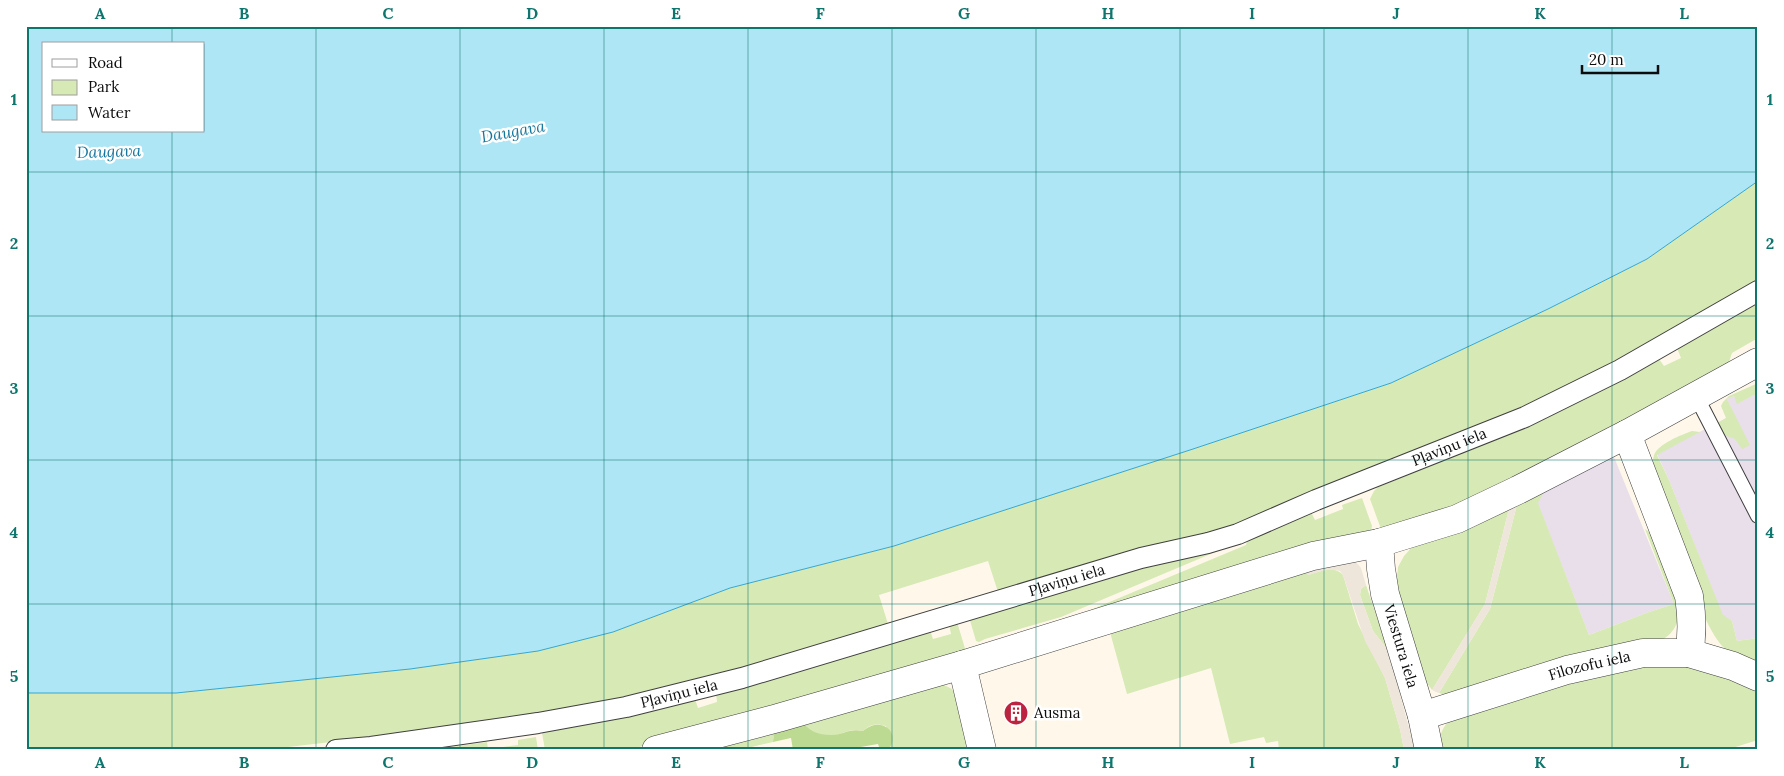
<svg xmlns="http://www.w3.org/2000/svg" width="1784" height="776" viewBox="0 0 1784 776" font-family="Lora,serif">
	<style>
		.industrial { fill: #e8dfeb }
		.green { fill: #d7e9b4 }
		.forest { fill: #bdda93 }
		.plaza { fill: #eee6da }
		.water { fill: #afe6f6; stroke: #35a7ce; fill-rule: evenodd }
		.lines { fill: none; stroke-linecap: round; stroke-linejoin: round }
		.service-casing { stroke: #3f3f3f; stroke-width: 16 }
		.pedestrian-casing { stroke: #3f3f3f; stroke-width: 22 }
		.minor-casing { stroke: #3f3f3f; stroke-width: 29 }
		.service { stroke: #fff; stroke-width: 14 }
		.pedestrian { stroke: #fff; stroke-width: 20 }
		.minor { stroke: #fff; stroke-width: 28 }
		.grid { fill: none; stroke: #0f766e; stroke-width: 1; stroke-opacity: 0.55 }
		.labels { text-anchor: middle; stroke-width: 5; stroke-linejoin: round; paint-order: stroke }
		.street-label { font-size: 15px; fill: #0c0c0c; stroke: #fff }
		.poi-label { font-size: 15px; fill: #0c0c0c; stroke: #fff; text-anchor: start }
		.water-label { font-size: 16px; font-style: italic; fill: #15769d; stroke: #fff }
		.neatline { fill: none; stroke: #0f766e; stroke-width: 2 }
		.grid-label { font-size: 16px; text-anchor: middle; font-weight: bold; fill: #0f766e }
	</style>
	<rect width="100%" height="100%" fill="#fff8ea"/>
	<g class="industrial">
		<path d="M1758 393V638L1737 641 1732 621 1723 616 1669 480 1657 454 1734 414 1727 399 1734 396 1738 403Z"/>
		<path d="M1614 457 1674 604 1649 612 1589 635 1537 502 1547 486 1577 471Z"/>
	</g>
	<g class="green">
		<path d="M1758 181V281L1566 388 1502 419 1215 533 1134 549 998 592 988 561 879 595 888 624 744 668 657 690 531 715 443 729 288 747 212 750 26 748V693H176L410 669 538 651 613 632 730 588 894 546 1193 449 1391 383 1548 309 1647 259Z"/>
		<path d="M1758 302V338L1732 353 1727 368 1632 415 1488 495 1381 529 1370 499 1374 491 1378 487 1517 431 1584 399 1659 359 1664 366 1681 358 1677 348Z"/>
		<path d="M1758 383V393L1737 404 1734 396 1727 399 1750 445 1742 449 1735 439 1718 433 1714 425 1726 418 1721 406 1723 402 1729 396Z"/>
		<path d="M1692 431 1700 432 1657 455 1669 480 1723 615 1732 621 1737 641 1758 638V668C1727 652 1722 652 1706 620 1692 577 1682 533 1664 492 1659 481 1650 467 1654 455 1658 444 1681 435 1692 431Z"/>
		<path d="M1547 486 1538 503 1589 635 1649 612 1674 604 1645 529C1659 536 1682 603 1678 619 1675 631 1668 637 1658 642L1445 695 1439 693 1490 609 1518 501Z"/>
		<path d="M1362 498 1372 526 1371 531 1064 621 1246 545 1248 538 1311 512 1315 520 1343 509 1342 505Z"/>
		<path d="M1510 505 1485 604 1432 690 1424 679 1396 586 1398 567 1404 556 1413 546Z"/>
		<path d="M1232 545 1061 617 985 639 979 642 976 641 969 617 1132 570Z"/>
		<path d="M1306 566 1308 575C1319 572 1334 565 1343 575L1358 624 1385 678 1400 729 1404 750H1279L1278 741 1266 743 1264 737 1230 744 1211 668 1127 694 1108 625Z"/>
		<path d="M1366 585 1388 650 1373 631 1360 595 1361 589Z"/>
		<path d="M957 622 967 655 771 713 635 748 625 750H545L542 733 599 722 695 699 698 708 717 702 716 693 930 630 933 639 951 634 949 624Z"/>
		<path d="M1673 662 1758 687V740L1726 750H1446C1435 740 1442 727 1451 719L1593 674Z"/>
		<path d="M940 683 952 689 956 696 969 750H888L891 747 886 726C876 723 870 724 863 731 847 727 842 736 831 736 819 735 809 731 803 722Z"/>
		<path d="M785 722 773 737V742L739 750H681Z"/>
		<path d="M536 737 538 750H430L487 742 488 749 518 745V740Z"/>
	</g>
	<path class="forest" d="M803 722C809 731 819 735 831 735 842 736 847 728 863 731 883 714 902 735 888 750H880L878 744 843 750H793L791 738 773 742 774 731Z"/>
	<g class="plaza">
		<path d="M1518 501 1490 609 1439 693 1436 692 1432 690 1485 604 1510 505Z"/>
		<path d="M1354 560 1361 568 1366 585 1361 589 1360 595 1373 631 1388 650 1415 750H1404L1400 729 1385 678 1365 641 1343 575 1340 571 1335 570H1325L1308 575 1306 566Z"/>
	</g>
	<path class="water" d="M26 26H1758V181L1647 259 1548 309 1391 383 1193 449 894 546 730 588 613 632 538 651 410 669 176 693H26ZM44 44H204V131H44Z"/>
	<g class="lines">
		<defs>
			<path id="service" d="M1696 396 1758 516"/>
			<g id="pedestrian">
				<path id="s1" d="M336 750 371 747 538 723 626 707 742 678 1141 558 1208 543 1238 534 1316 500 1525 417 1620 370 1758 291"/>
			</g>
			<g id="minor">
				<path d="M1627 434 1689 596C1692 616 1693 633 1689 653"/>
				<path id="s2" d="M1379 543 1381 569 1385 594 1422 716 1429 750"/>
				<path d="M962 665 982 750"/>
				<path id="s3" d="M1422 716 1567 670 1643 653H1689L1733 666 1758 677"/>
				<path d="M656 750 778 718 962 665 1313 556 1379 543 1457 519 1518 490 1627 434 1758 362"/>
			</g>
		</defs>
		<use href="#service" class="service-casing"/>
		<use href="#pedestrian" class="pedestrian-casing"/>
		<use href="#minor" class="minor-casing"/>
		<use href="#service" class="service"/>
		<use href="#pedestrian" class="pedestrian"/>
		<use href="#minor" class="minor"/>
	</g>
	<path class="grid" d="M172 26V44M316 26V750M460 26V750M604 26V750M748 26V750M892 26V750M1036 26V750M1180 26V750M1324 26V750M1468 26V750M1612 26V750M172 131V750M26 172H1758M26 316H1758M26 460H1758M26 604H1758"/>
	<defs>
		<symbol id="building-disc" viewBox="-11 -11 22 22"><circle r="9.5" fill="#bc2341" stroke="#fff"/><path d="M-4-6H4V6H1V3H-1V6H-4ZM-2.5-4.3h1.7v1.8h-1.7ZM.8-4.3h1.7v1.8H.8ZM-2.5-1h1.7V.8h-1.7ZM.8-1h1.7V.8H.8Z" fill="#fff"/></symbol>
	</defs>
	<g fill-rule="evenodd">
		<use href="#building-disc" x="1002" y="699" width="28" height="28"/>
	</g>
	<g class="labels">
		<g class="street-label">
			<text dy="5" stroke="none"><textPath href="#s1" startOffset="1158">Pļaviņu iela</textPath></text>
			<text dy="5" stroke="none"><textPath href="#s1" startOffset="752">Pļaviņu iela</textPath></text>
			<text dy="5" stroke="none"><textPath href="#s2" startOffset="106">Viestura iela</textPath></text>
			<text dy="5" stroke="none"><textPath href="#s3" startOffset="175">Filozofu iela</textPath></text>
			<text dy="5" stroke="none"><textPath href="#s1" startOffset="348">Pļaviņu iela</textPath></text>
		</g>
		<g class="poi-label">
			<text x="1034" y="718">Ausma</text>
		</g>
		<g class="water-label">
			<text transform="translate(513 131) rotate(-10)" y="6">Daugava</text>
			<text transform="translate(109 151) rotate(-2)" y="6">Daugava</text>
		</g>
	</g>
	<rect width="1784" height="776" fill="none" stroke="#ffffff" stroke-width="55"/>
	<rect x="42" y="42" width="162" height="90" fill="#ffffff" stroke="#9e9e9e"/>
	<rect x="52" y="59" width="25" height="8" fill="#ffffff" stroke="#9e9e9e"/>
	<text x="88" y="68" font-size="15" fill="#0c0c0c">Road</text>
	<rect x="52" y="80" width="25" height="15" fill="#d7e9b4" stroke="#9e9e9e"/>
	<text x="88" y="92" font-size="15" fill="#0c0c0c">Park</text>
	<rect x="52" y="105" width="25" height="15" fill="#afe6f6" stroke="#9e9e9e"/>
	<text x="88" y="118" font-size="15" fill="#0c0c0c">Water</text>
	<path d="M1582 65v8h76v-8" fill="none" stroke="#0c0c0c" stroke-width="2.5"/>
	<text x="1589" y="65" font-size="15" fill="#0c0c0c" stroke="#ffffff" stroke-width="4" paint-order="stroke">20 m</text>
	<rect x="28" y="28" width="1728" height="720" class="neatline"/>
	<g class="grid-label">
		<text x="100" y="19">A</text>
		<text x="244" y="19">B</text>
		<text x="388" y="19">C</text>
		<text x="532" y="19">D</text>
		<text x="676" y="19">E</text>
		<text x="820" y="19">F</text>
		<text x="964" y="19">G</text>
		<text x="1108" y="19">H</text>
		<text x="1252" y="19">I</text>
		<text x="1396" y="19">J</text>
		<text x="1540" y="19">K</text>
		<text x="1684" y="19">L</text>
		<text x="14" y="105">1</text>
		<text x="1770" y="105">1</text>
		<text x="14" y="249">2</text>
		<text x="1770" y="249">2</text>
		<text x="14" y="394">3</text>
		<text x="1770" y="394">3</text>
		<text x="14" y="538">4</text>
		<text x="1770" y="538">4</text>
		<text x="14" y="682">5</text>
		<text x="1770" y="682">5</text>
		<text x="100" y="768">A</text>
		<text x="244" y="768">B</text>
		<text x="388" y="768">C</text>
		<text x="532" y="768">D</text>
		<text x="676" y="768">E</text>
		<text x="820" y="768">F</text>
		<text x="964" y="768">G</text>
		<text x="1108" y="768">H</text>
		<text x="1252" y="768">I</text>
		<text x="1396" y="768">J</text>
		<text x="1540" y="768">K</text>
		<text x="1684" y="768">L</text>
	</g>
</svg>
